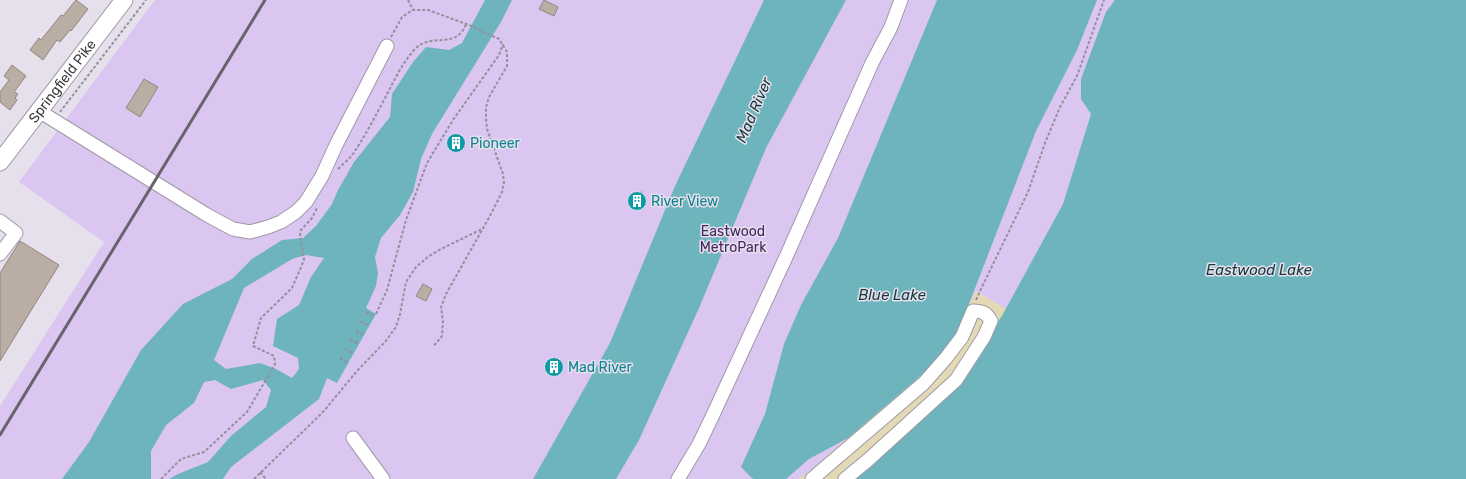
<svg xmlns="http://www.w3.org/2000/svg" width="1466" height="479" viewBox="0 0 1466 479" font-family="Rubik,sans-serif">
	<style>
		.green { fill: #dac6f1 }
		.sand { fill: #e3dab5 }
		.water { fill: #6db4bc; fill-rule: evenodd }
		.building { fill: #b9ada4; stroke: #92867e }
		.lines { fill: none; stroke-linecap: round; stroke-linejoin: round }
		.minor-casing { stroke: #9f99a5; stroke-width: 15 }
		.major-casing { stroke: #9f99a5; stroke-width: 19 }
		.path { stroke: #949099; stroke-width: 2; stroke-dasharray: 3 2; stroke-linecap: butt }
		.minor { stroke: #fff; stroke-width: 13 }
		.major { stroke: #fff; stroke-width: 17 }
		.rail { stroke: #67646c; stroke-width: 3 }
		.labels { text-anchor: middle; stroke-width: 3; stroke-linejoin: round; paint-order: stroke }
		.street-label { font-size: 14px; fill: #3c3a3f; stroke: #e6e0ed }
		.culture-label { font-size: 14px; fill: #0d838f; stroke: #e6e0ed; text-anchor: start }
		.park-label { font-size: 14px; fill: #45255f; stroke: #e6e0ed }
		.water-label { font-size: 15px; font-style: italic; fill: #16393d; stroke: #e6e0ed }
	</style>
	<rect width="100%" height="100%" fill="#e6e0ed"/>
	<path class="green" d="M155 0H1466V479H0V406L104 242 19 182Z"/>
	<path class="sand" d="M976 291 1009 311 978 360 852 479H798L817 465 924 370 943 350Z"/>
	<g class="water">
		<path d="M485 0H512L501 22 432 134 421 159 413 192 400 215 381 238 375 257 378 273 376 286 366 308 376 314 337 383 327 378 319 399 231 467 223 479H169L178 474 208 462 231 436 266 407 271 390 263 380 231 389 215 380 204 382 194 403 166 425 151 451V479H62L89 442 141 350 183 304 232 279 252 259 282 240 303 238 316 226 332 204 338 190 354 162 390 117 392 94 413 62 426 47 449 50 462 43ZM306 255 324 258 311 277 299 305 277 319 273 346 298 358 299 369 292 378 276 369 260 363 226 369 214 360 244 288 292 259Z"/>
		<path d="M764 0H846L766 148 699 308 639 440 616 479H533L610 343 675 186Z"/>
		<path d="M937 0H1097L1077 50 1036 131 960 327 939 360 848 438 809 459 786 479H753L741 467 765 414 784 344 801 305 838 238Z"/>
		<path d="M1115 0H1466V479H848L959 381 1003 314 1063 204 1091 114 1081 99V79L1106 12Z"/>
	</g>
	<g class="building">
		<path d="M76 0 88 9 71 31 70 30 60 42 57 40 43 60 30 50 39 38 41 40 61 15 63 16Z"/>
		<path d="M544 0 558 7 554 16 539 9Z"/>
		<path d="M12 65 26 76 14 92 18 94 15 98 17 100 10 110 0 102V92L9 80 4 76Z"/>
		<path d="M144 79 158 87 140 117 126 108Z"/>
		<path d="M452 135 462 138 460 151 449 149Z"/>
		<path d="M642 192 643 208 633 209 632 193Z"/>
		<path d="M20 241 59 265 0 361V273Z"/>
		<path d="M423 284 432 289 426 301 416 296Z"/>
		<path d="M554 357 562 362 554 376 546 371Z"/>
	</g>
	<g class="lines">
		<defs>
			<g id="minor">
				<path d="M39 111 207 215 233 229 250 232 268 227 281 222 296 212 306 202 322 176 336 145 387 46"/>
				<path d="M0 221 16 233 0 254"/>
				<path d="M353 438 383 479"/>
				<path d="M678 479 699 444 712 417 786 257 872 63 891 27 901 0"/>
				<path d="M812 479 924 383 946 358 962 337 973 311C982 311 987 313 991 321L984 337 956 380 868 460 845 479"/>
			</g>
			<g id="major">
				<path id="s1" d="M0 162 124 0"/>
			</g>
		</defs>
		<use href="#minor" class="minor-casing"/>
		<use href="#major" class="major-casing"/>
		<g class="path">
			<path d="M408 0 413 10"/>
			<path d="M391 37 402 17 408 13 413 10H428L469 25 499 39 507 52V66L489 97 486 107V118L487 129 503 174 504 183 502 192 491 214 446 294 441 307 443 321 442 336 433 347"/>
			<path d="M60 112 146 0"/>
			<path d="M338 169C343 164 349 159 353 154 365 136 375 117 385 98 394 81 402 63 415 49 431 32 457 50 466 24"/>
			<path d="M976 300 980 291 1028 192 1045 143 1060 107 1077 76 1104 0"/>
			<path d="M366 312 374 317"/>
			<path d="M376 314 387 290 406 220 427 163 453 120 499 55 503 44"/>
			<path d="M361 321 369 326"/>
			<path d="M356 331 364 335"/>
			<path d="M350 340 359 344"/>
			<path d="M345 349 353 353"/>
			<path d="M340 358 348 363"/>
			<path d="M260 472 266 479"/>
			<path d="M161 479 181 459 204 452 247 412 275 364 274 356 253 346 261 318 292 288 304 260 300 235 301 230 312 218 317 208"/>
			<path d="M254 479 323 412 357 371 385 342 396 327 400 314 406 282 416 267 429 256 441 249 482 229"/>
		</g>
		<use href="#minor" class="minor"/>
		<use href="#major" class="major"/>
		<path class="rail" d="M0 435 265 0"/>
	</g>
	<defs>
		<symbol id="building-disc" viewBox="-11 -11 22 22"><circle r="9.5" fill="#0f9aa8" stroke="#e6e0ed"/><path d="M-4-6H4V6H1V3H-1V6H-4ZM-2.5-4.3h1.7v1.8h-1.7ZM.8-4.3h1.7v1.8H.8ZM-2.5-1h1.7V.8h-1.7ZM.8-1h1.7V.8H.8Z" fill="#fff"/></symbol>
	</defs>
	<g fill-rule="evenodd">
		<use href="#building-disc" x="445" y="132" width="22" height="22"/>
		<use href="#building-disc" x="626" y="190" width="22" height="22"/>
		<use href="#building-disc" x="543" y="356" width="22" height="22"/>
	</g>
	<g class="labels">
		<g class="street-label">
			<text dy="5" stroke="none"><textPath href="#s1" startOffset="102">Springfield Pike</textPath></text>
		</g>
		<g class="culture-label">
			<text x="470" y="148">Pioneer</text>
			<text x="651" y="206">River View</text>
			<text x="568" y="372">Mad River</text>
		</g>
		<g class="park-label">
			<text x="733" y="236">Eastwood<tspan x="733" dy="16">MetroPark</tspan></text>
		</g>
		<g class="water-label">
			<text transform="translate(754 110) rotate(-67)" y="5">Mad River</text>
			<text x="1259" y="275">Eastwood Lake</text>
			<text x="892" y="300">Blue Lake</text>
		</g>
	</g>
</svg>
